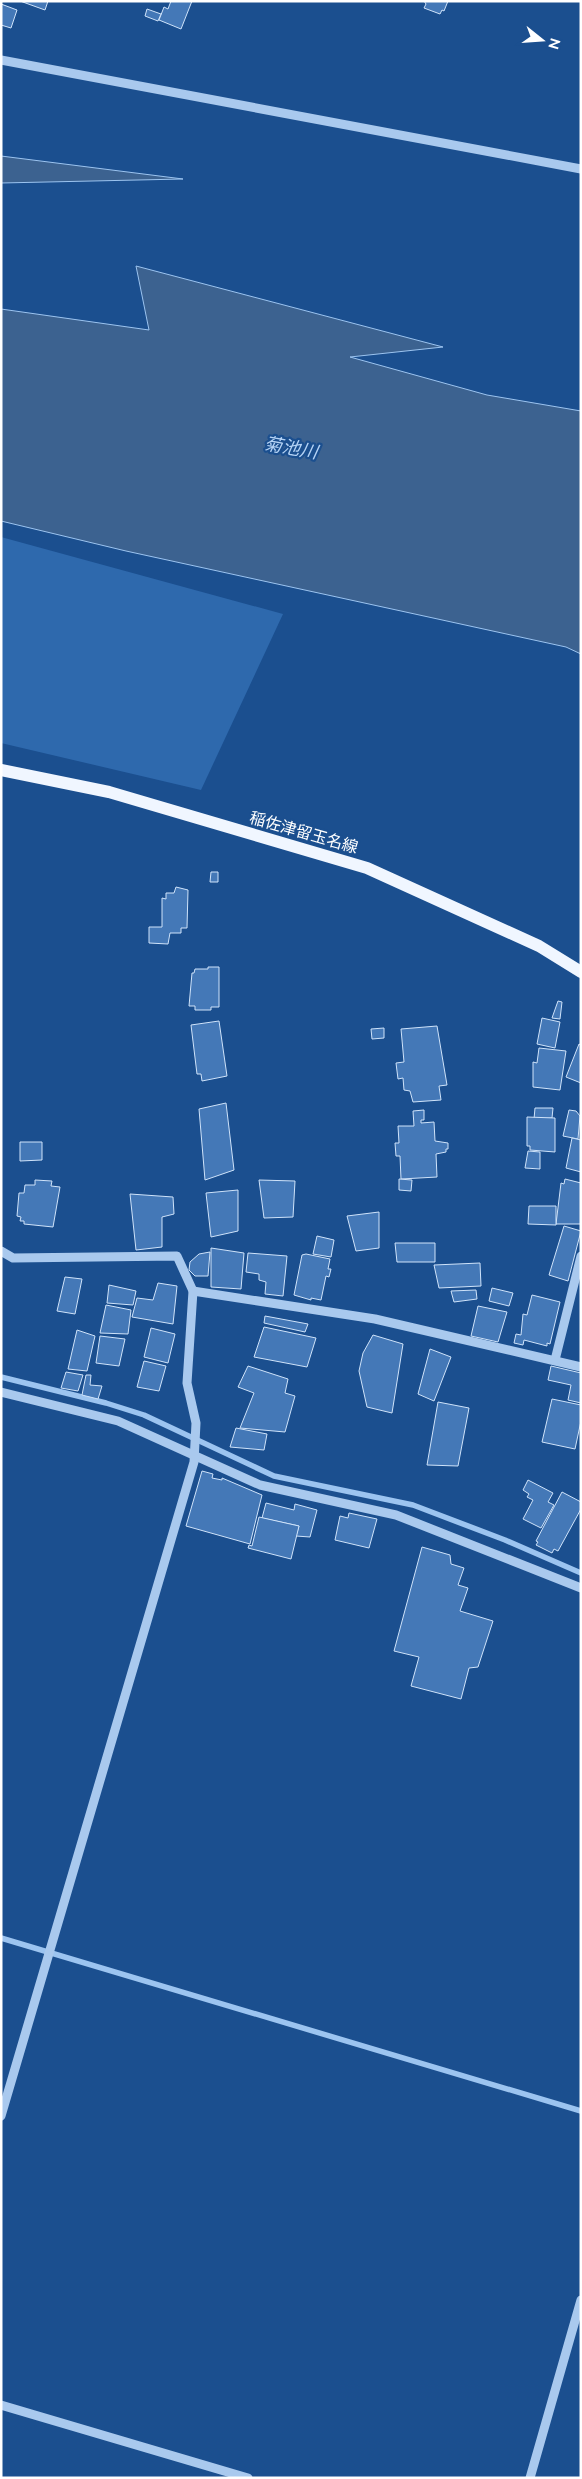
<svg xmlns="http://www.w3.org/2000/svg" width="582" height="2479" viewBox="0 0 582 2479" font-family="Raleway,'Noto Sans JP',sans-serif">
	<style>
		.green { fill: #2e69ad }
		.water { fill: #3c6290; stroke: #9cc4f0 }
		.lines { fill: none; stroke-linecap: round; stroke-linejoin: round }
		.stream { stroke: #9cc4f0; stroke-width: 5.5 }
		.building { fill: #4478b7; stroke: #cfe3fa }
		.minor { stroke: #a9c9ee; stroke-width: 9 }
		.major { stroke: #f0f6ff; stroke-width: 12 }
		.labels { text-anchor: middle; stroke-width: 4.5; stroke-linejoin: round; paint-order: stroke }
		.street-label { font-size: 16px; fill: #fff; stroke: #1b4f8f }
		.water-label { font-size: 18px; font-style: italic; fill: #b5d3f5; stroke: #1b4f8f }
	</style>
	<rect width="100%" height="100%" fill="#1b4f8f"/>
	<path class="green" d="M1 537 283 614 201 790 1 743Z"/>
	<g class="water">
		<path d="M1 156 183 179 1 183Z"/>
		<path d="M136 266 443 347 350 357 487 395 581 411V654L566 647 126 551 1 521V309L149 330Z"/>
	</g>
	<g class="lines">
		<g class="stream">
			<path d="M1 1377 106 1403 144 1415 274 1476 413 1505 505 1540 581 1573"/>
			<path d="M1 1938 581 2111"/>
		</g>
	</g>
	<g class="building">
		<path d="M20 1H48L45 10Z"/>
		<path d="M171 1H192L181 29 159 20 164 7 168 9Z"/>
		<path d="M424 1H448L444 11 442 10 440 14 424 8 426 4Z"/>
		<path d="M1 4 17 10 11 28 1 25Z"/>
		<path d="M147 9 161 14 158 21 145 16Z"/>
		<path d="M211 872H218V882H210Z"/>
		<path d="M176 887 188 890 187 928H181V933H170L168 944 149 943V927H162V898L166 899V893H174Z"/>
		<path d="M208 967H219V1007H211V1010H195V1006H189L192 973H194L195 969H208Z"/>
		<path d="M558 1001 562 1002 560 1019 552 1018Z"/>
		<path d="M542 1018 560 1022 555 1048 537 1044Z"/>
		<path d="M219 1021 227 1076 202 1081 201 1074H197L191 1025Z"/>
		<path d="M437 1026 447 1085 439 1086 441 1100 413 1102 410 1091 404 1090 403 1078 398 1079 396 1063 404 1062 401 1029Z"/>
		<path d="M384 1028V1038L372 1039 371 1029Z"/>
		<path d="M579 1044 581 1045V1083L566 1077Z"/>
		<path d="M539 1048 566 1051 560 1090 533 1087V1062L537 1063Z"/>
		<path d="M226 1103 234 1170 205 1180 199 1109Z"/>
		<path d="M535 1108H553L552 1118 534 1119Z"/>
		<path d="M424 1110V1120H421V1123L434 1122 435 1141 448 1143V1149H446V1152L436 1154 437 1177 401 1179 400 1156H396L395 1143H399L398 1126H414L413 1111Z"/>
		<path d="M569 1110 576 1111 580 1116 578 1139 563 1136Z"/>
		<path d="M527 1117 555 1118V1152L530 1150V1146H527Z"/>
		<path d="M572 1138 581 1140V1172L566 1168Z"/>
		<path d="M20 1142H42V1160L20 1161Z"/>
		<path d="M528 1151 540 1152V1169L525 1168Z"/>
		<path d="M399 1179 412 1180 411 1191 399 1190Z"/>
		<path d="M565 1179 581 1183V1224H556L561 1183 564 1184Z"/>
		<path d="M35 1180 52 1181 51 1186 60 1187 53 1227 24 1224V1221H20L21 1217 17 1216 19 1193H24L25 1185H35Z"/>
		<path d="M259 1180 295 1181 293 1217 264 1218Z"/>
		<path d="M238 1190V1231L211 1237 206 1193Z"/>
		<path d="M130 1194 173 1197 174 1214 162 1217V1247L136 1250Z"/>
		<path d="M529 1206H556V1225L528 1224Z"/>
		<path d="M379 1212V1248L356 1251 347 1216Z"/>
		<path d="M564 1226 581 1231 568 1281 549 1275Z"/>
		<path d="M317 1236 334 1240 331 1257 313 1254Z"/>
		<path d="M395 1243H435V1262H397Z"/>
		<path d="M211 1248 244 1253 241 1289 211 1287Z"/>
		<path d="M210 1252 208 1276H195L189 1270 190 1262 199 1254Z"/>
		<path d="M248 1253 287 1256 283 1296 265 1294 266 1282 259 1280V1274L246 1272Z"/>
		<path d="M306 1254 330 1259 328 1269H331L329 1277 326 1276 321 1300 311 1298V1300L294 1295 302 1255Z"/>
		<path d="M480 1263 481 1286 439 1288 434 1265Z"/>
		<path d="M65 1277 82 1279 75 1314 57 1311Z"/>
		<path d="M158 1283 177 1286 173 1324 132 1317 137 1298 153 1300Z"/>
		<path d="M109 1285 136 1291 133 1305 107 1303Z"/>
		<path d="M492 1288 513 1293 509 1306 489 1301Z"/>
		<path d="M476 1290 477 1299 454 1302 451 1291Z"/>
		<path d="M532 1295 560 1302 550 1344 547 1343V1346L524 1340 523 1345 514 1343 516 1334 521 1335 523 1314 527 1315Z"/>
		<path d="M106 1305 131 1310 128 1334 100 1333Z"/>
		<path d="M478 1306 507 1312 498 1342 471 1336Z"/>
		<path d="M265 1316 308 1324 305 1332 264 1323Z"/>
		<path d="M264 1327 316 1338 307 1367 254 1357Z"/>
		<path d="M151 1328 175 1334 168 1363 144 1357Z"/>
		<path d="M77 1330 95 1336 87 1371 68 1369Z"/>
		<path d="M373 1335 403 1344 392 1413 367 1407 359 1371 363 1353Z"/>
		<path d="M100 1336 125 1339 119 1366 96 1363Z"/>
		<path d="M430 1349 451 1357 434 1401 418 1394Z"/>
		<path d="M144 1361 166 1366 159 1391 137 1387Z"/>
		<path d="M248 1366 288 1379 285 1393 295 1396 285 1432 240 1428 254 1393 238 1387Z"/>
		<path d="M551 1366 581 1373V1403L568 1400 571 1385 548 1380Z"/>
		<path d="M66 1372 83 1375 78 1391 61 1388Z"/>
		<path d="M86 1375H91L90 1385 102 1386 98 1399 82 1395Z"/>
		<path d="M552 1399 581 1405V1421L575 1449 542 1442Z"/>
		<path d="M438 1402 469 1408 458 1466 427 1465Z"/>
		<path d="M236 1428 267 1434 264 1450 230 1447Z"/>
		<path d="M202 1471 213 1474 212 1478 222 1480V1478L262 1495 250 1544 186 1526Z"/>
		<path d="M528 1480 553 1493 548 1502 554 1505 541 1528 523 1519 533 1500 527 1497 529 1494 523 1490Z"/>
		<path d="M562 1492 581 1502V1509L558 1551 554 1549 552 1553 536 1545 538 1542 536 1541Z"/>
		<path d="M266 1503 294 1510 295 1504 317 1510 310 1537 296 1536 299 1526 262 1518Z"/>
		<path d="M349 1513 377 1519 369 1548 335 1540 340 1516 348 1518Z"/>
		<path d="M259 1517 299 1526 291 1559 248 1548 249 1545 252 1546Z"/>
		<path d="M422 1547 450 1555 451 1564 464 1568 458 1585 468 1588 460 1611 493 1621 478 1667 469 1668 461 1699 411 1686 419 1657 394 1651Z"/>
	</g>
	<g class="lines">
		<g class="minor">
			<path d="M1 60 581 169"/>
			<path d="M1 1251 13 1258 177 1256 193 1291 187 1383 196 1423 194 1462 1 2116"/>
			<path d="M193 1291 375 1319 581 1367"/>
			<path d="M555 1360 581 1256"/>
			<path d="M1 1392 118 1421 260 1485 396 1515 581 1588"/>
			<path d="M1 2405 248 2478"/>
			<path d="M530 2478 581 2300"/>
		</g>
		<path class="major" d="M1 770 109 792 367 868 539 946 581 972"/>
	</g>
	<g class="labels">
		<g class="street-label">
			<text transform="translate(304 832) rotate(16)" y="6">稲佐津留玉名線</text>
		</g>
		<g class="water-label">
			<text transform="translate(291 448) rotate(10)" y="6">菊池川</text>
		</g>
	</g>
	<rect width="582" height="2479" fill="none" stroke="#ffffff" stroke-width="5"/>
	<g transform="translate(542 40) rotate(107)" stroke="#1b4f8f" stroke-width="4" paint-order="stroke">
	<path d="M0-4L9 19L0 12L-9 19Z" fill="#ffffff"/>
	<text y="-8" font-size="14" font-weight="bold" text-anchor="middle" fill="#ffffff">N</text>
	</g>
</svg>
